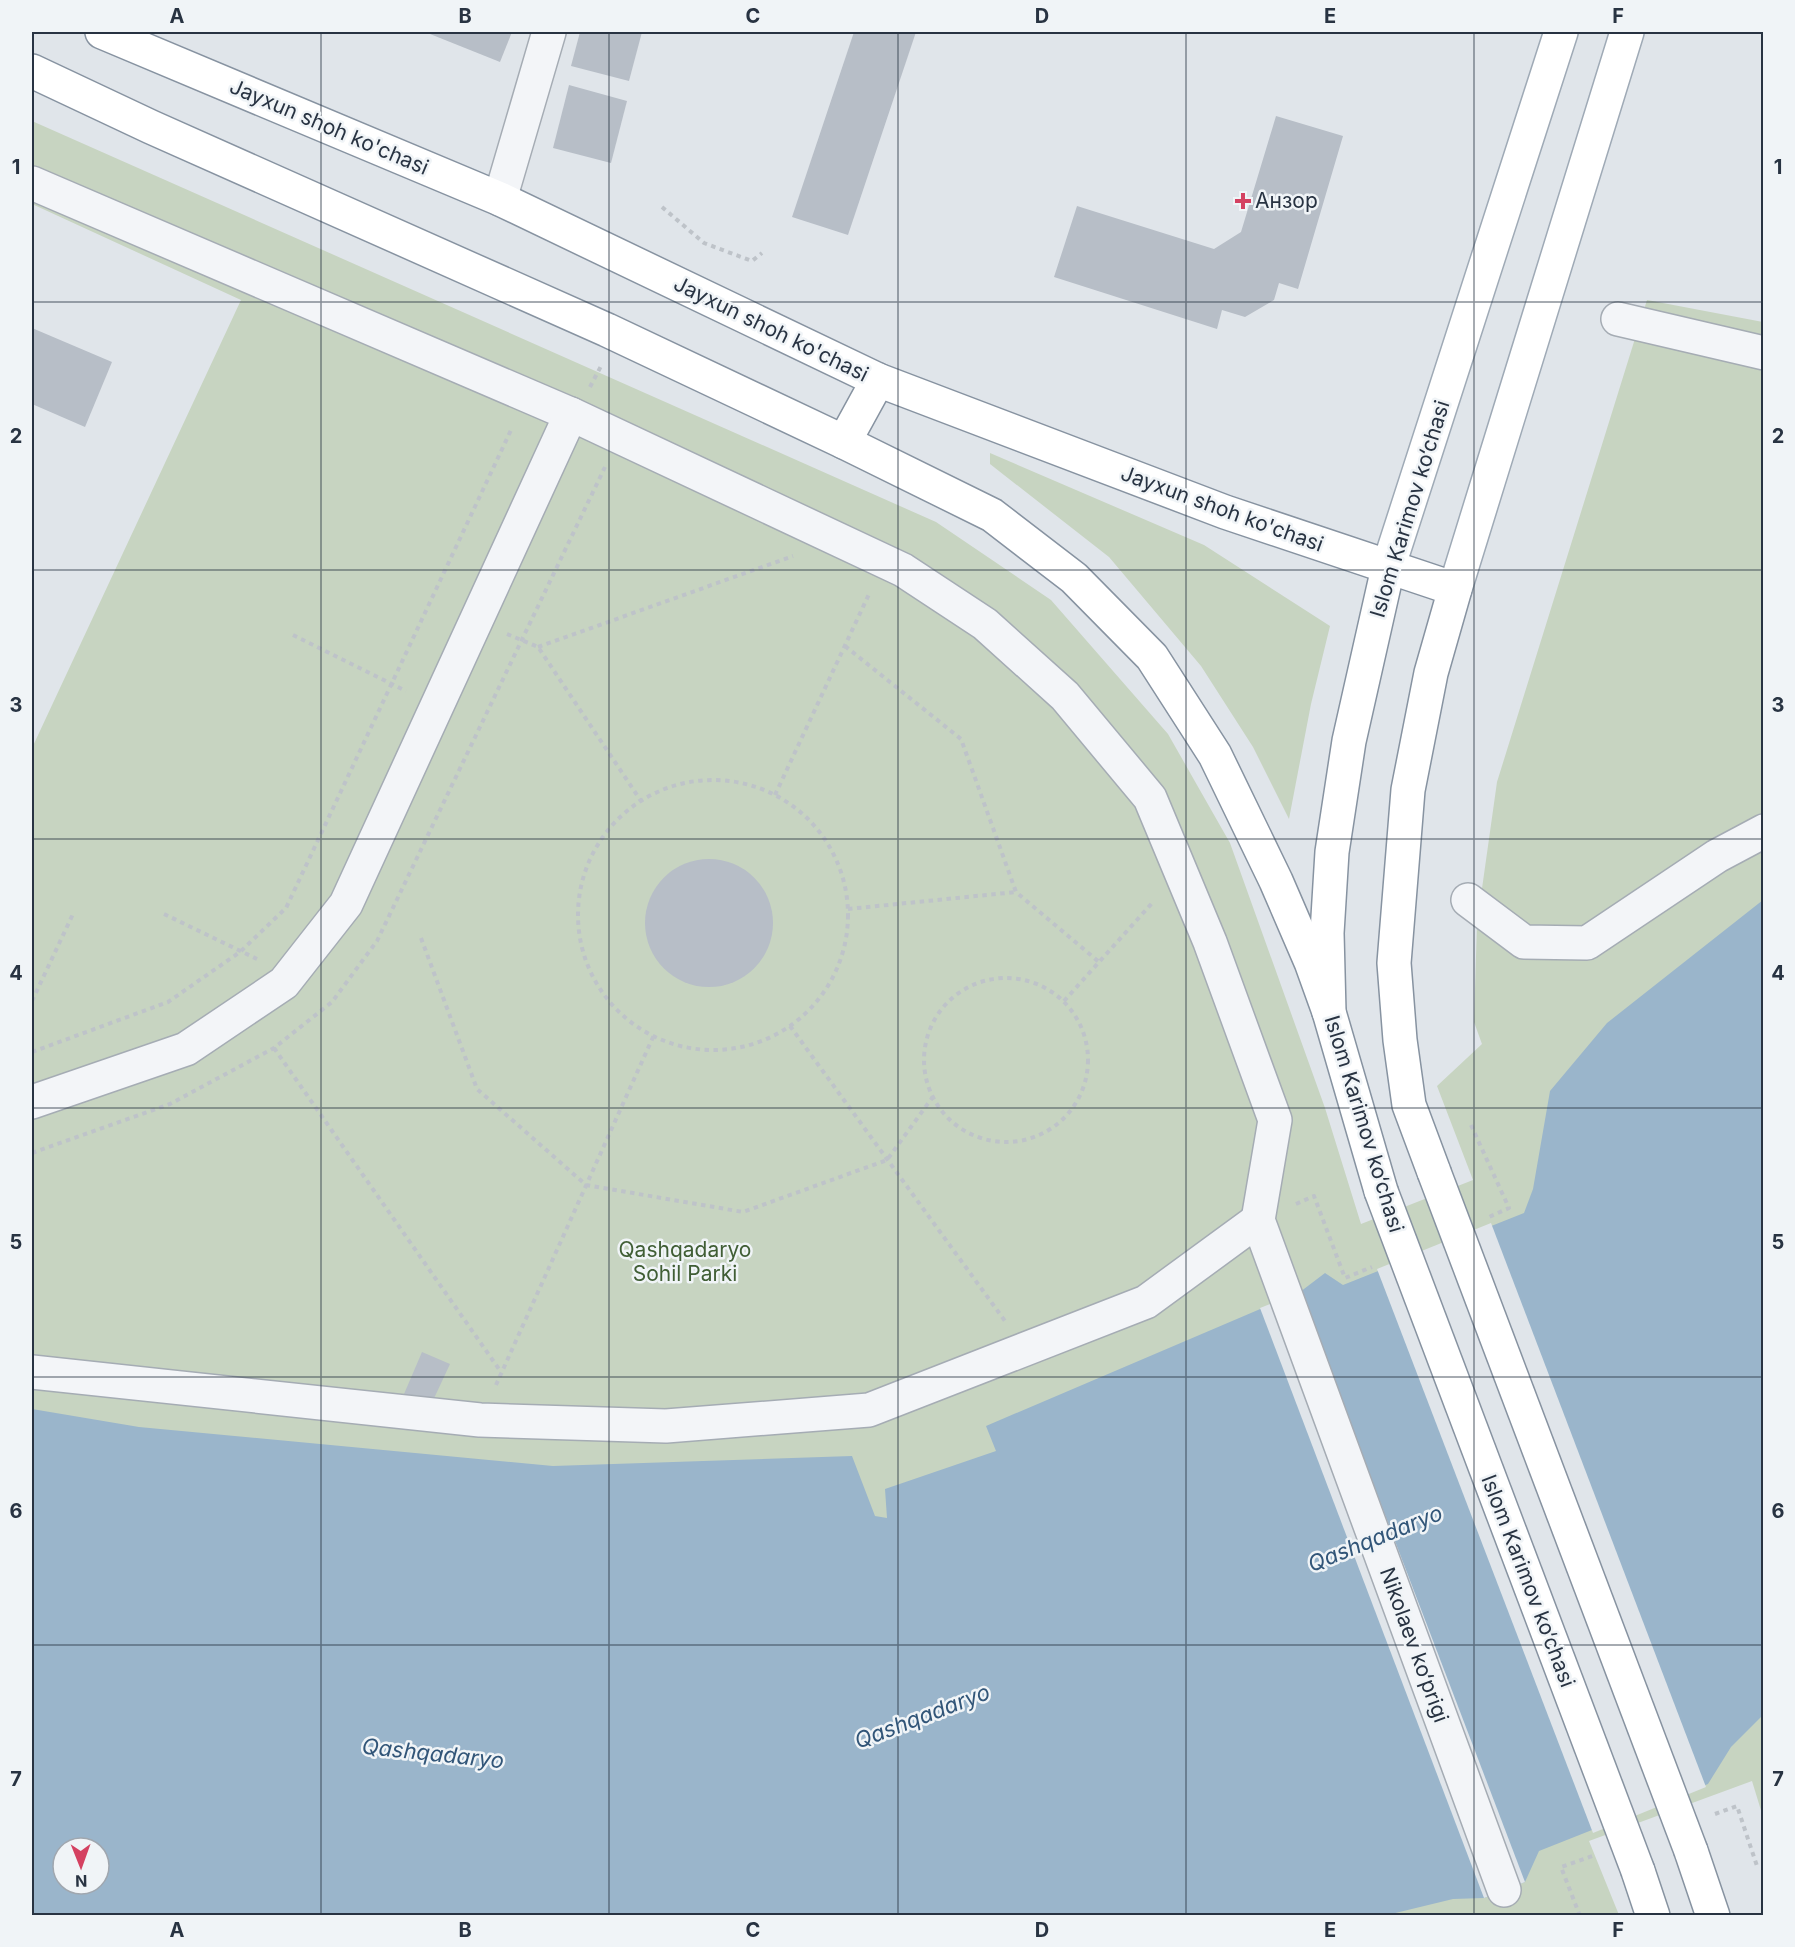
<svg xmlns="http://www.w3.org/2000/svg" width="1795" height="1947" viewBox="0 0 1795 1947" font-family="Inter,sans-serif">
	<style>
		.green { fill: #c7d4c1; fill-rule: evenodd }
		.water { fill: #9ab5cb; fill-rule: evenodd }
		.pier { fill: #e0e5ea }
		.building { fill: #b7bec7 }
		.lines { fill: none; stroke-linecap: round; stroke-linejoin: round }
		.minor-casing { stroke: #a5acb4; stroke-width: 36 }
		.major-casing { stroke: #9faab6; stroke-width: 36 }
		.highway-casing { stroke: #8793a1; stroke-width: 36 }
		.path { stroke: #bec3c9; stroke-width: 4; stroke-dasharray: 4.5 4.5; stroke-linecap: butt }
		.minor { stroke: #f3f5f8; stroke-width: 33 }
		.major { stroke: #fff; stroke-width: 33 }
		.highway { stroke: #fff; stroke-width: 33 }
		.highway-bridge-casing { stroke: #8793a1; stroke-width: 36; stroke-linecap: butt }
		.highway-bridge { stroke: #fff; stroke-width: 33 }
		.grid { fill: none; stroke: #283342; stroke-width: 1.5; stroke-opacity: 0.55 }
		.poi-dot { fill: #d44161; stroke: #f0f4f7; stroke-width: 2 }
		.labels { text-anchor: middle; stroke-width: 5; stroke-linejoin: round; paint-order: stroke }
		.street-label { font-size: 21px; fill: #283342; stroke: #f0f4f7 }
		.poi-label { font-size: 21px; fill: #283342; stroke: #f0f4f7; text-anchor: start }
		.park-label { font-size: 21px; fill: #405e35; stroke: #f0f4f7 }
		.water-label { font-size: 22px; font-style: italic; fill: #315578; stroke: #f0f4f7 }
		.neatline { fill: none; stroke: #283342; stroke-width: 2 }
		.grid-label { font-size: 20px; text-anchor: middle; font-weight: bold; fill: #283342 }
	</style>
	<rect width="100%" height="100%" fill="#e0e5ea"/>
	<g class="green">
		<path d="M32 121 936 522 1051 600 1168 734 1230 843 1325 1108 1361 1224 1473 1180 1437 1086 1482 1044 1474 1022 1477 924 1497 782 1647 300 1763 322V1817L1752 1781 1589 1841 1619 1915H32V748L241 300 32 204ZM63 1848H99V1884H63Z"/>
		<path d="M990 453 1204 545 1330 626 1311 704 1289 819 1253 747 1201 666 1109 557 990 464Z"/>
	</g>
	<path class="water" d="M1763 900V1715L1731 1747 1708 1784 1539 1851 1525 1882 1484 1898 1453 1899 1383 1916 32 1915V1409L139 1427 553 1466 852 1456 875 1516 887 1518 885 1489 996 1451 986 1426 1300 1292 1325 1273 1343 1285 1524 1213 1533 1189 1550 1091 1607 1023ZM63 1848H99V1884H63Z"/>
	<g class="pier">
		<path d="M1491 1223 1706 1787 1593 1833 1377 1269Z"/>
		<path d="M1300 1292 1525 1882 1484 1898 1260 1308Z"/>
	</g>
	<g class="building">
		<path d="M425 32H512L500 62Z"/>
		<path d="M580 32H642L629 81 571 66Z"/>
		<path d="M854 32H916L848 235 792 217Z"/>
		<path d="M569 85 627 101 611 163 553 148Z"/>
		<path d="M1276 116 1343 136 1298 289 1279 283 1274 300 1245 317 1222 310 1217 329 1054 277 1077 206 1214 249 1241 232Z"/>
		<path d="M32 328 112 362 85 427 32 404Z"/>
		<circle cx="709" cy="923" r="64"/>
		<path d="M422 1352 450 1364 430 1407 404 1394Z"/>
	</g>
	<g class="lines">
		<defs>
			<g id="minor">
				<path d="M32 183 575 416 903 570 985 624 1065 696 1150 798 1210 942 1275 1120 1258 1220 1504 1890"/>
				<path d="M500 199 549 32"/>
				<path d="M1618 319 1764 353"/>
				<path d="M1468 900 1524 942 1587 943 1717 856 1764 831"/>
				<path d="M32 1102 186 1049 284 983 346 904 571 414"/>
				<path d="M32 1372 480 1420 666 1426 869 1410 1146 1302 1258 1220"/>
			</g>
			<g id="major">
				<path d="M1388 568 1561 32"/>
				<path d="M1455 589 1627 32"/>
			</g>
			<g id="highway">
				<path d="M102 32 500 199 878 380 1225 512 1455 589 1431 673 1408 790 1394 963 1400 1040 1409 1105 1434 1172"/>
				<path d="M32 71 151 127 607 330 844 442 992 515 1074 578 1152 657 1215 755 1276 881 1311 962 1329 1012"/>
				<path d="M844 442 878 380"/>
				<path d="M1381 1191 1329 1012 1327 933 1332 852 1349 741 1388 568"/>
				<path d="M1691 1851 1713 1916"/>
				<path d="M1638 1871 1653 1916"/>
			</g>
		</defs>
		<use href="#minor" class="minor-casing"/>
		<use href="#major" class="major-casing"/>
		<use href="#highway" class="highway-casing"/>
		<g class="path">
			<path d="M662 207 704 243 752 261 762 253"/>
			<path d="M590 387 601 366"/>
			<path d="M507 634 538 647 641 801"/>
			<path d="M293 635 406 691"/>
			<path d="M845 646 961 739 1016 892 1099 962"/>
			<path d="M538 647 793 556"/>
			<circle cx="713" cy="915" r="135"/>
			<path d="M775 795 870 592"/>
			<path d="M848 909 1016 892"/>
			<path d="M164 914 257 959"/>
			<path d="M421 938 477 1089 586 1185 743 1212 887 1160 932 1098"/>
			<circle cx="1006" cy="1060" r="82"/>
			<path d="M32 1001 73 914"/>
			<path d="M1064 1001 1154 901"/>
			<path d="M790 1026 1005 1321"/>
			<path d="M274 1048 501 1372"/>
			<path d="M32 1052 168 1002 240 952 286 908 512 428"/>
			<path d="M1471 1125 1509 1208 1489 1217"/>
			<path d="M32 1153 170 1104 274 1048 332 1002 377 941 605 467"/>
			<path d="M1296 1204 1314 1196 1345 1278 1372 1267"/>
			<path d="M496 1385 654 1035"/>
			<path d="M1715 1814 1737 1806 1757 1866"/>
			<path d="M1580 1916 1561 1867 1595 1855"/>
		</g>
		<use href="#minor" class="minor"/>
		<use href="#major" class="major"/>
		<use href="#highway" class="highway"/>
		<defs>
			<g id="highway-bridge">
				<path d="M1434 1172 1691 1851"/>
				<path d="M1381 1191 1638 1871"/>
			</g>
		</defs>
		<use href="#highway-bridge" class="highway-bridge-casing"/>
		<use href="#highway-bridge" class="highway-bridge"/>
	</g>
	<path class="grid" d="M321 32V1916M609 32V1916M898 32V1916M1186 32V1916M1474 32V1916M32 302H1764M32 570H1764M32 839H1764M32 1108H1764M32 1377H1764M32 1645H1764"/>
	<path class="poi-dot" d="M1240 192h6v6h6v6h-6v6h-6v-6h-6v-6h6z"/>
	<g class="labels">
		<g class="street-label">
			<text transform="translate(329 127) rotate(23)" y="7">Jayxun shoh ko'chasi</text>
			<text transform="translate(771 329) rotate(26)" y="7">Jayxun shoh ko'chasi</text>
			<text transform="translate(1222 509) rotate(20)" y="7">Jayxun shoh ko'chasi</text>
			<text transform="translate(1410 509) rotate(-73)" y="7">Islom Karimov ko‘chasi</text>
			<text transform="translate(1364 1124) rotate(73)" y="7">Islom Karimov ko‘chasi</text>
			<text transform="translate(1528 1581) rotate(69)" y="7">Islom Karimov ko‘chasi</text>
			<text transform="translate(1414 1645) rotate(70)" y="7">Nikolaev ko‘prigi</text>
		</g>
		<g class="poi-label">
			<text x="1255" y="208">Анзор</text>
		</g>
		<g class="park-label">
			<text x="685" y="1257">Qashqadaryo<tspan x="685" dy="24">Sohil Parki</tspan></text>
		</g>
		<g class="water-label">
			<text transform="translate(1375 1538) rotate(-22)" y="8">Qashqadaryo</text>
			<text transform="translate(922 1716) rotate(-21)" y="8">Qashqadaryo</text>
			<text transform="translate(433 1753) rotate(6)" y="8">Qashqadaryo</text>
		</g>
	</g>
	<rect width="1795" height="1947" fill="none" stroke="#f0f4f7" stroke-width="66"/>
	<g transform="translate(81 1866) rotate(179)"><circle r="28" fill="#f0f4f7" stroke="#a0a7af" stroke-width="1.5"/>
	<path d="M0-4.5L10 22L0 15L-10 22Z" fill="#d44161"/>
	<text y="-9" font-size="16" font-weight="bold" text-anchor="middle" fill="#283342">N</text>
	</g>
	<rect x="33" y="33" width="1729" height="1881" class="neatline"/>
	<g class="grid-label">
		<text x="177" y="23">A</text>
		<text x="465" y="23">B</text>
		<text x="753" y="23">C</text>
		<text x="1042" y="23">D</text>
		<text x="1330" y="23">E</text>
		<text x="1618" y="23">F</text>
		<text x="16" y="174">1</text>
		<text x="1778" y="174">1</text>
		<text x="16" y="443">2</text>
		<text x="1778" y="443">2</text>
		<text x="16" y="712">3</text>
		<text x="1778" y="712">3</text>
		<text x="16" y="980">4</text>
		<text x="1778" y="980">4</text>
		<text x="16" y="1249">5</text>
		<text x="1778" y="1249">5</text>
		<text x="16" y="1518">6</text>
		<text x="1778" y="1518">6</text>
		<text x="16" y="1786">7</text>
		<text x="1778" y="1786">7</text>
		<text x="177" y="1937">A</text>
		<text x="465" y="1937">B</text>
		<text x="753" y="1937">C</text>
		<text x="1042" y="1937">D</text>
		<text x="1330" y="1937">E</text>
		<text x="1618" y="1937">F</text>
	</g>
</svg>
